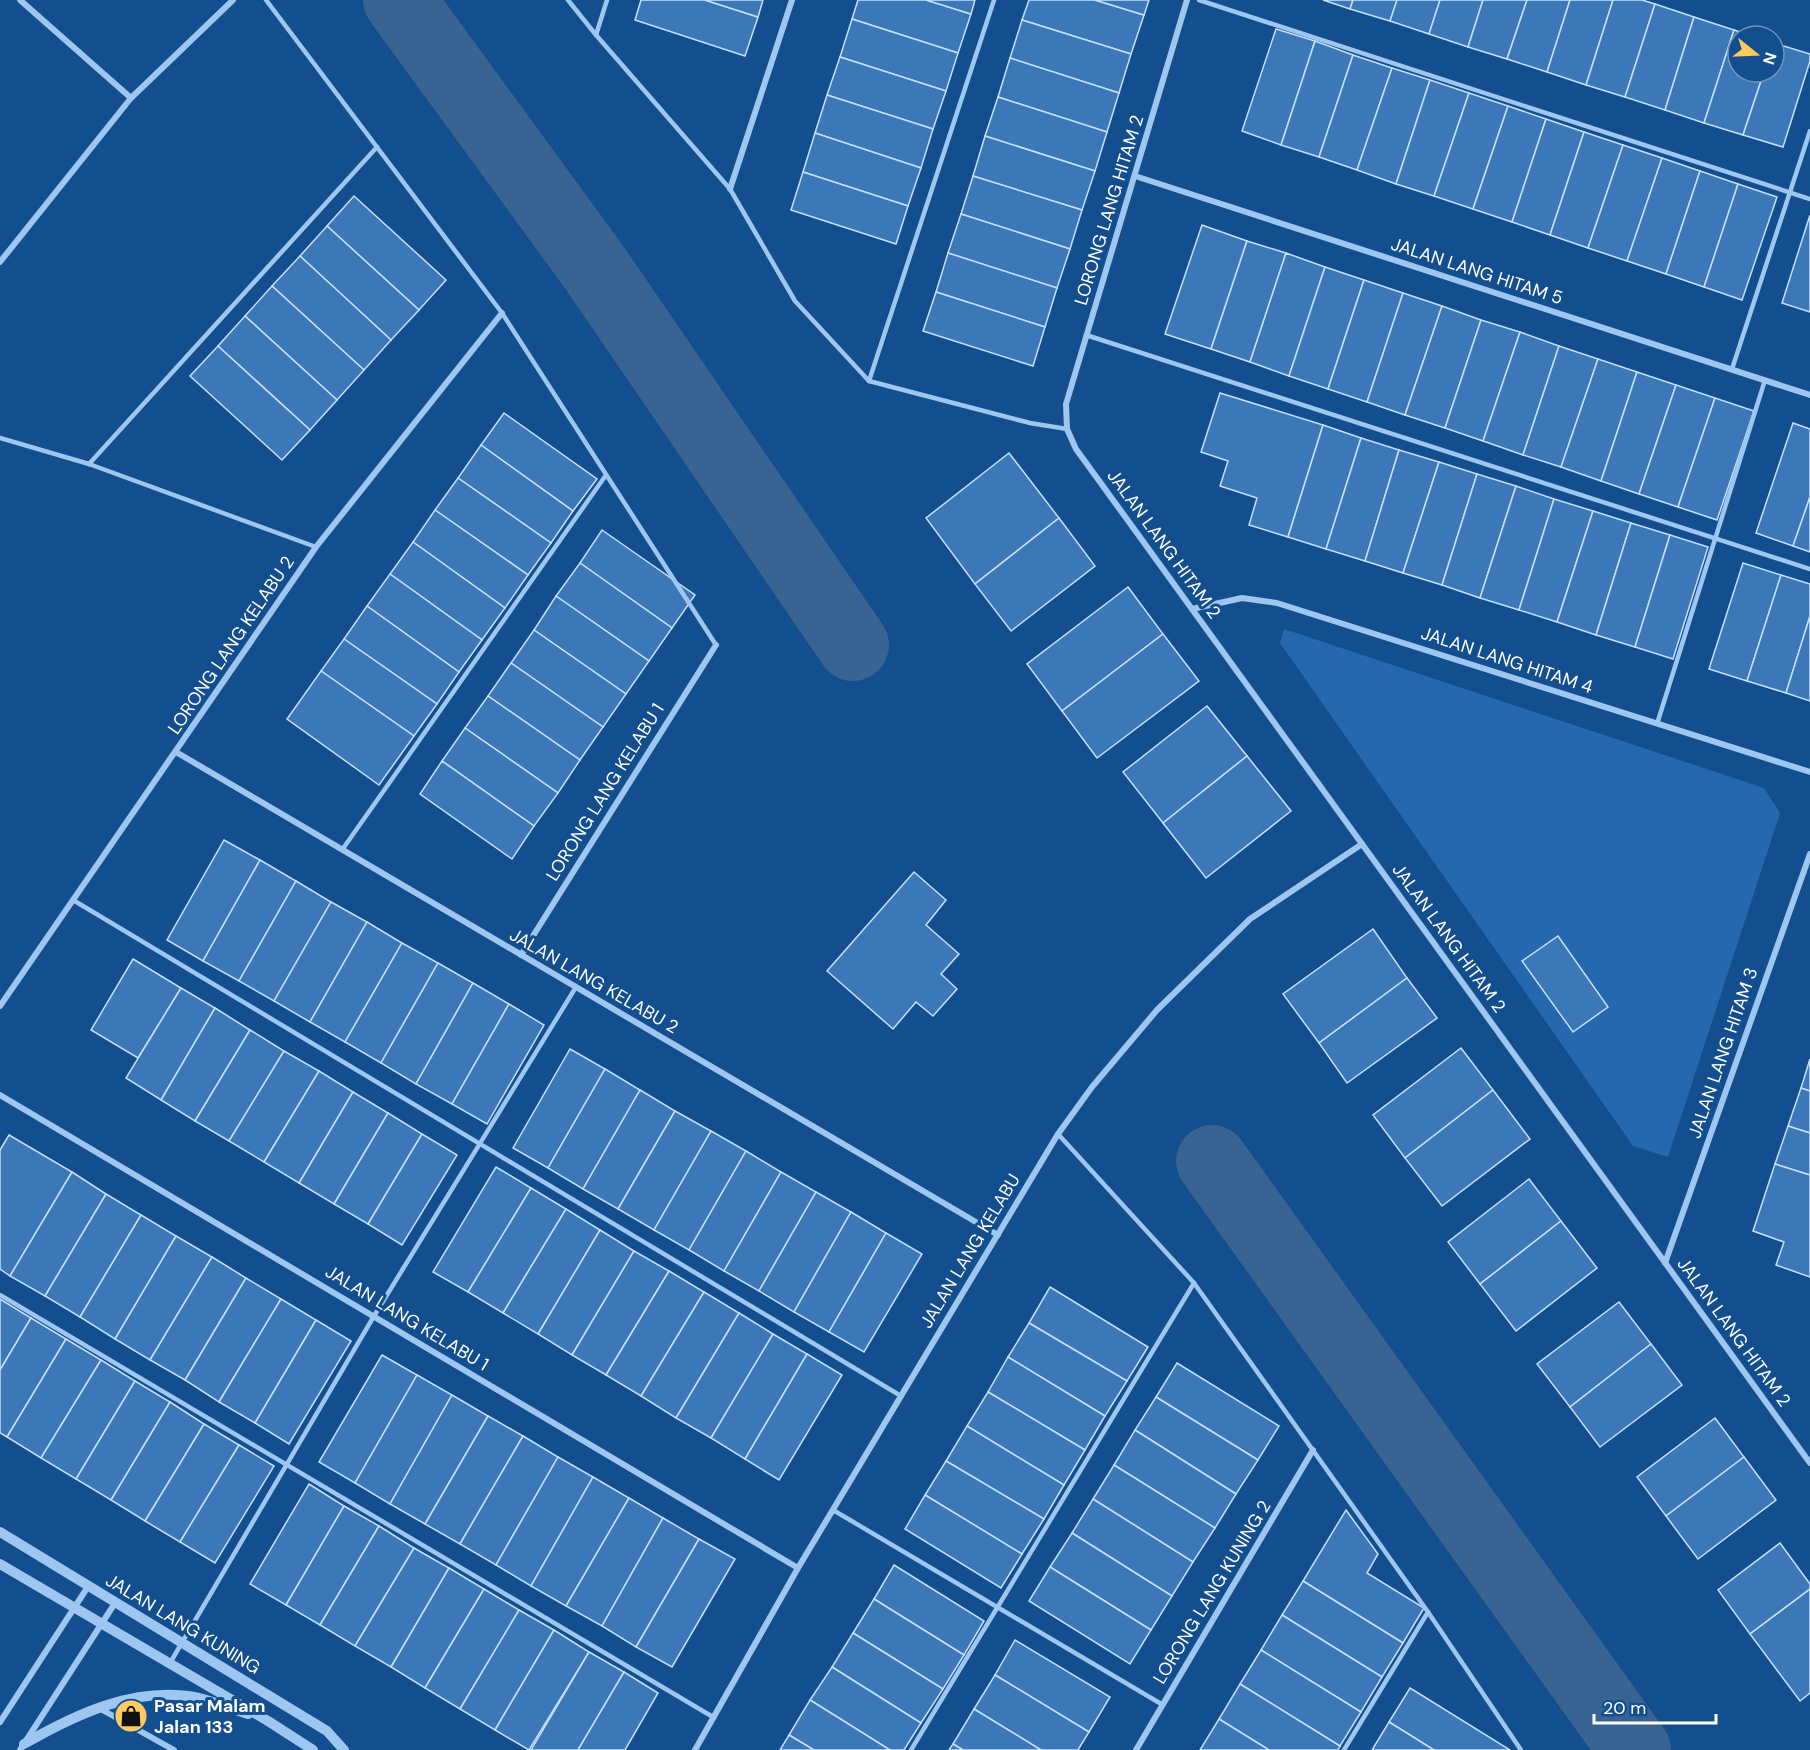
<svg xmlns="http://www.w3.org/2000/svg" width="1810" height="1750" viewBox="0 0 1810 1750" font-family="'DM Sans',sans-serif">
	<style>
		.green { fill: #2568ae; fill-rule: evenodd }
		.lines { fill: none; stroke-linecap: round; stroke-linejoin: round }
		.river { stroke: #386392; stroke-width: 72 }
		.building { fill: #3c77b8; stroke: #c4e0fc; stroke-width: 1.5 }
		.service { stroke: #9dc7f1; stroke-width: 4.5 }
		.minor { stroke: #9dc7f1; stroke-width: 6 }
		.tertiary { stroke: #9dc7f1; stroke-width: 10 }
		.labels { text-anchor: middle; stroke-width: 6; stroke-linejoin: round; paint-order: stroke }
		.street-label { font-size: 18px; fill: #fff; stroke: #134e8f }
		.poi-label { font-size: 18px; font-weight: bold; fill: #fff; stroke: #134e8f; text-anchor: start }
	</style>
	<rect width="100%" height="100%" fill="#134e8f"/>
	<path class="green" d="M1284 629 1764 788 1780 813 1668 1157 1633 1146 1280 643ZM1558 936 1608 1007 1572 1032 1522 961Z"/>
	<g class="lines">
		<g class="river">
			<path d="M399 0 594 267 853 645"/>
			<path d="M1212 1161 1635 1750"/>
		</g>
	</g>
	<g class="building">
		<path d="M641 0H705L758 17 745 56 635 20Z"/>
		<path d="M705 0H763L758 17Z"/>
		<path d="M858 0H926L971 14 958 53 852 19Z"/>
		<path d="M926 0H975L971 14Z"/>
		<path d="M1029 0H1095L1144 15 1131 54 1022 20Z"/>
		<path d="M1095 0H1149L1144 15Z"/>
		<path d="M1323 0H1353L1350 9Z"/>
		<path d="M1353 0H1397L1390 21 1350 9Z"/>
		<path d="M1397 0H1440L1429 34 1390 21Z"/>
		<path d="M1440 0H1483L1468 47 1429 34Z"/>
		<path d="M1483 0H1527L1507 59 1468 47Z"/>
		<path d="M1527 0H1570L1547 72 1507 59Z"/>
		<path d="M1570 0H1613L1586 85 1547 72Z"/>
		<path d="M1613 0H1642L1655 4 1625 97 1586 85Z"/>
		<path d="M1655 4 1694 17 1665 110 1625 97Z"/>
		<path d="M1694 17 1734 30 1704 123 1665 110Z"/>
		<path d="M852 19 958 53 946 91 840 57Z"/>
		<path d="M1022 20 1131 54 1119 93 1010 58Z"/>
		<path d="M1276 29 1315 41 1281 145 1242 131Z"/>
		<path d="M1734 30 1753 36H1738V72H1764L1743 135 1704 123Z"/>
		<path d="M1315 41 1353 55 1319 157 1281 145Z"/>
		<path d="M1774 43 1810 54V61L1783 147 1743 135 1764 72H1774Z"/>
		<path d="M1353 55 1392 68 1357 170 1319 157Z"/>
		<path d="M840 57 946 91 933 129 827 95Z"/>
		<path d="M1010 58 1119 93 1107 132 998 97Z"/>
		<path d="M1392 68 1430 80 1396 184 1357 170Z"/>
		<path d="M1430 80 1469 93 1434 196 1396 184Z"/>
		<path d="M1469 93 1508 106 1473 209 1434 196Z"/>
		<path d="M827 95 933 129 921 168 815 133Z"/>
		<path d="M998 97 1107 132 1095 171 985 136Z"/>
		<path d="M1508 106 1546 119 1512 222 1473 209Z"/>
		<path d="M1546 119 1584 132 1550 235 1512 222Z"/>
		<path d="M1584 132 1623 145 1588 248 1550 235Z"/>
		<path d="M815 133 921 168 908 206 803 172Z"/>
		<path d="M985 136 1095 171 1082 210 973 176Z"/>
		<path d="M1623 145 1662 158 1627 261 1588 248Z"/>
		<path d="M1662 158 1700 171 1666 274 1627 261Z"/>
		<path d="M1700 171 1738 184 1704 287 1666 274Z"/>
		<path d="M803 172 908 206 896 244 791 210Z"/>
		<path d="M973 176 1082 210 1070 249 961 214Z"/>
		<path d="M1738 184 1777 197 1742 300 1704 287Z"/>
		<path d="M354 196 446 280 419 310 327 226Z"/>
		<path d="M961 214 1070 249 1057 288 948 253Z"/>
		<path d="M1810 215V312L1782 303Z"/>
		<path d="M1202 225 1247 241 1211 349 1165 334Z"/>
		<path d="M327 226 419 310 391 340 300 256Z"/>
		<path d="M1247 241 1286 253 1250 362 1211 349Z"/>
		<path d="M948 253 1057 288 1045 327 936 292Z"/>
		<path d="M1286 253 1325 267 1289 376 1250 362Z"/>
		<path d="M300 256 391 340 364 370 272 286Z"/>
		<path d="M1325 267 1364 280 1328 389 1289 376Z"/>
		<path d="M1364 280 1403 293 1367 402 1328 389Z"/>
		<path d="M272 286 364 370 337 400 245 316Z"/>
		<path d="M936 292 1045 327 1033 366 923 331Z"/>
		<path d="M1403 293 1442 306 1405 415 1367 402Z"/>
		<path d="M1442 306 1481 320 1445 428 1405 415Z"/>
		<path d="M245 316 337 400 310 430 218 346Z"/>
		<path d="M1481 320 1520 332 1483 441 1445 428Z"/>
		<path d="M1520 332 1559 346 1523 455 1483 441Z"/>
		<path d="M218 346 310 430 282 460 190 376Z"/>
		<path d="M1559 346 1598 359 1561 467 1523 455Z"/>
		<path d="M1598 359 1637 372 1601 481 1561 467Z"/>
		<path d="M1637 372 1676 385 1639 494 1601 481Z"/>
		<path d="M1676 385 1715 398 1678 507 1639 494Z"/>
		<path d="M1220 393 1323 425 1288 537 1249 525 1257 498 1220 486 1228 461 1201 452Z"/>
		<path d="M1715 398 1754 411 1717 520 1678 507Z"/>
		<path d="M504 413 597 479 573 511 481 445Z"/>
		<path d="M1793 423 1810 429V497L1793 546 1756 533Z"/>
		<path d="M1323 425 1361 438 1326 549 1288 537Z"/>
		<path d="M1361 438 1399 450 1365 561 1326 549Z"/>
		<path d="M481 445 573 511 551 543 458 478Z"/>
		<path d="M1399 450 1439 462 1403 573 1365 561Z"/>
		<path d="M1009 453 1059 518 975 584 926 518Z"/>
		<path d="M1439 462 1477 474 1442 585 1403 573Z"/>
		<path d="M1477 474 1516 486 1480 598 1442 585Z"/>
		<path d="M458 478 551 543 528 575 435 510Z"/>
		<path d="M1516 486 1554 499 1519 610 1480 598Z"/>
		<path d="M1810 497V552L1793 546Z"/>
		<path d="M1554 499 1593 511 1557 622 1519 610Z"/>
		<path d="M435 510 528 575 505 608 413 542Z"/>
		<path d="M1593 511 1631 523 1596 635 1557 622Z"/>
		<path d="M1059 518 1095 566 1011 631 975 584Z"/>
		<path d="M1631 523 1670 535 1635 647 1596 635Z"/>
		<path d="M602 530 695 595 672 628 580 563Z"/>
		<path d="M1670 535 1708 547 1673 659 1635 647Z"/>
		<path d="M413 542 505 608 482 640 390 574Z"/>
		<path d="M580 563 672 628 649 661 556 596Z"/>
		<path d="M1743 563 1781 575 1747 681 1709 669Z"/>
		<path d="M390 574 482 640 459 672 367 606Z"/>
		<path d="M1781 575 1810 584V616L1786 693 1747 681Z"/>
		<path d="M1128 587 1163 634 1062 711 1027 664Z"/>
		<path d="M556 596 649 661 626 694 534 630Z"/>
		<path d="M367 606 459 672 437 704 344 639Z"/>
		<path d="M1810 616V701L1786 693Z"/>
		<path d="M534 630 626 694 603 727 511 663Z"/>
		<path d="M1163 634 1199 681 1097 758 1062 711Z"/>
		<path d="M344 639 437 704 414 736 321 671Z"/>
		<path d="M511 663 603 727 580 760 488 696Z"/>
		<path d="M321 671 414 736 379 785 287 719Z"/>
		<path d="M488 696 580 760 558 793 465 728Z"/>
		<path d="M1207 706 1247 756 1163 823 1123 772Z"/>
		<path d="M465 728 558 793 534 826 442 761Z"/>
		<path d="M1247 756 1291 811 1206 878 1163 823Z"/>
		<path d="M442 761 534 826 512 859 420 794Z"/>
		<path d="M224 840 260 860 203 961 167 940Z"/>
		<path d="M260 860 296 881 239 981 203 961Z"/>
		<path d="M914 872 946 900 926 925 959 954 941 974 957 989 933 1016 916 1002 893 1029 827 971Z"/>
		<path d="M296 881 331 902 274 1001 239 981Z"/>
		<path d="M331 902 367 922 310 1022 274 1001Z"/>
		<path d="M367 922 402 943 345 1042 310 1022Z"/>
		<path d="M1373 929 1407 978 1319 1043 1283 994Z"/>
		<path d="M1558 936 1608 1007 1573 1032 1522 961Z"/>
		<path d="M402 943 438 963 381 1063 345 1042Z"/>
		<path d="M133 959 181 988 138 1058 91 1030Z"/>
		<path d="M438 963 473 983 416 1084 381 1063Z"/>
		<path d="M1407 978 1437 1018 1347 1083 1319 1043Z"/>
		<path d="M473 983 509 1004 452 1104 416 1084Z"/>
		<path d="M181 988 215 1008 161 1100 126 1078Z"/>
		<path d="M509 1004 544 1025 487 1124 452 1104Z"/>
		<path d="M215 1008 250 1030 195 1121 161 1100Z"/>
		<path d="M250 1030 284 1051 229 1141 195 1121Z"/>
		<path d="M1461 1048 1493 1090 1405 1158 1373 1115Z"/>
		<path d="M570 1049 605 1069 548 1168 513 1148Z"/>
		<path d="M284 1051 319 1071 264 1162 229 1141Z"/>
		<path d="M1810 1059V1091L1801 1088Z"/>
		<path d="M605 1069 640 1090 583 1189 548 1168Z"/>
		<path d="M319 1071 353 1092 299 1183 264 1162Z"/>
		<path d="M1801 1088 1810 1091V1133L1788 1126Z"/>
		<path d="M640 1090 675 1111 618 1209 583 1189Z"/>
		<path d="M1493 1090 1530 1139 1442 1206 1405 1158Z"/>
		<path d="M353 1092 388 1113 334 1204 299 1183Z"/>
		<path d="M675 1111 711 1131 654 1230 618 1209Z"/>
		<path d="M388 1113 422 1134 368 1224 334 1204Z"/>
		<path d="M1788 1126 1810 1133V1175L1775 1164Z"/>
		<path d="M711 1131 746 1151 689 1250 654 1230Z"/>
		<path d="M422 1134 457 1155 402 1245 368 1224Z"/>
		<path d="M9 1135 72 1172 10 1276 0 1269V1150Z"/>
		<path d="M746 1151 781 1172 724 1271 689 1250Z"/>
		<path d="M1775 1164 1810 1175V1277L1776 1265 1784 1242 1753 1231Z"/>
		<path d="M496 1167 531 1188 468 1292 433 1272Z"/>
		<path d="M72 1172 106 1194 45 1296 10 1276Z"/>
		<path d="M781 1172 816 1192 759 1291 724 1271Z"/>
		<path d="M1529 1179 1561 1221 1480 1284 1448 1242Z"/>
		<path d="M531 1188 566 1209 503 1313 468 1292Z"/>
		<path d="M816 1192 851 1212 794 1312 759 1291Z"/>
		<path d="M106 1194 141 1215 80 1317 45 1296Z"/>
		<path d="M566 1209 600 1230 538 1334 503 1313Z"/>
		<path d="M851 1212 886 1233 829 1332 794 1312Z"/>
		<path d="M141 1215 176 1236 115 1339 80 1317Z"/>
		<path d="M1561 1221 1597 1268 1516 1331 1480 1284Z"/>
		<path d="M600 1230 634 1251 572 1355 538 1334Z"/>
		<path d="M886 1233 922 1254 864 1352 829 1332Z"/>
		<path d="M176 1236 212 1257 150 1360 115 1339Z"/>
		<path d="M634 1251 669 1271 606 1375 572 1355Z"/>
		<path d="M212 1257 246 1278 185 1380 150 1360Z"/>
		<path d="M669 1271 704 1292 641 1396 606 1375Z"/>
		<path d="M246 1278 281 1299 219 1402 185 1380Z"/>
		<path d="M1050 1287 1148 1347 1127 1381 1029 1323Z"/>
		<path d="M704 1292 739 1313 676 1418 641 1396Z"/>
		<path d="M0 1299 31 1318 0 1370Z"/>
		<path d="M281 1299 316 1320 255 1423 219 1402Z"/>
		<path d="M1619 1302 1651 1344 1570 1407 1537 1364Z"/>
		<path d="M739 1313 773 1334 711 1438 676 1418Z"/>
		<path d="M31 1318 66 1339 7 1437 0 1433V1370Z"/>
		<path d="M316 1320 351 1341 289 1444 255 1423Z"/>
		<path d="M1029 1323 1127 1381 1105 1416 1008 1357Z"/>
		<path d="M773 1334 807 1354 745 1459 711 1438Z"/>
		<path d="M66 1339 101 1360 41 1458 7 1437Z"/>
		<path d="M1651 1344 1682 1385 1600 1447 1570 1407Z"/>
		<path d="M807 1354 842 1375 779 1480 745 1459Z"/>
		<path d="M382 1355 417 1375 355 1483 319 1462Z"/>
		<path d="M1008 1357 1105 1416 1085 1450 988 1392Z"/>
		<path d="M101 1360 135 1381 76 1479 41 1458Z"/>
		<path d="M1177 1363 1279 1426 1258 1460 1156 1397Z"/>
		<path d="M417 1375 452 1395 390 1504 355 1483Z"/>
		<path d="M135 1381 170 1402 111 1500 76 1479Z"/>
		<path d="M988 1392 1085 1450 1064 1485 967 1426Z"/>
		<path d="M452 1395 488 1416 425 1524 390 1504Z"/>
		<path d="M1156 1397 1258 1460 1236 1494 1135 1430Z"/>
		<path d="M170 1402 204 1424 145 1521 111 1500Z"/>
		<path d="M488 1416 523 1436 460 1544 425 1524Z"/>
		<path d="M1715 1418 1744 1457 1666 1516 1637 1477Z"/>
		<path d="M204 1424 239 1445 180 1542 145 1521Z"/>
		<path d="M967 1426 1064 1485 1044 1519 946 1461Z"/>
		<path d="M1135 1430 1236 1494 1215 1528 1114 1465Z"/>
		<path d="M523 1436 558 1457 496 1565 460 1544Z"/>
		<path d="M239 1445 274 1466 215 1563 180 1542Z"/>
		<path d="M558 1457 593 1477 531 1586 496 1565Z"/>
		<path d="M1744 1457 1776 1500 1698 1559 1666 1516Z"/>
		<path d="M946 1461 1044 1519 1022 1554 925 1495Z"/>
		<path d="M1114 1465 1215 1528 1193 1562 1093 1499Z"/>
		<path d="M593 1477 629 1498 566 1606 531 1586Z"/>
		<path d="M309 1484 344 1506 286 1605 250 1584Z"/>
		<path d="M925 1495 1022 1554 1001 1588 905 1529Z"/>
		<path d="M629 1498 663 1518 602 1626 566 1606Z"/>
		<path d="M1093 1499 1193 1562 1172 1596 1072 1533Z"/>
		<path d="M344 1506 379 1526 320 1625 286 1605Z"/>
		<path d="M1346 1510 1378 1554 1367 1573 1424 1608 1403 1643 1303 1581Z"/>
		<path d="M663 1518 699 1539 636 1647 602 1626Z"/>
		<path d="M379 1526 414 1548 355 1646 320 1625Z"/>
		<path d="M1072 1533 1172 1596 1151 1630 1050 1567Z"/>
		<path d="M699 1539 735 1559 672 1667 636 1647Z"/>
		<path d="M1780 1543 1810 1584V1589L1750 1634 1718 1590Z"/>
		<path d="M414 1548 449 1568 391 1667 355 1646Z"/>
		<path d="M894 1565 984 1621 964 1655 874 1599Z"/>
		<path d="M1050 1567 1151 1630 1130 1664 1029 1601Z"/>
		<path d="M449 1568 484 1589 425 1688 391 1667Z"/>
		<path d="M1303 1581 1403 1643 1382 1677 1282 1615Z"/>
		<path d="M484 1589 519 1610 460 1709 425 1688Z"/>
		<path d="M1810 1589V1693L1800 1701 1750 1634Z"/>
		<path d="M874 1599 964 1655 943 1689 853 1633Z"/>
		<path d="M519 1610 554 1630 495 1730 460 1709Z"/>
		<path d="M1282 1615 1382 1677 1361 1712 1261 1650Z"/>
		<path d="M554 1630 589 1652 529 1750 495 1730Z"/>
		<path d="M853 1633 943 1689 921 1723 832 1667Z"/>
		<path d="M1015 1640 1110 1697 1089 1732 995 1675Z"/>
		<path d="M1261 1650 1361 1712 1340 1746 1240 1684Z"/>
		<path d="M589 1652 624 1672 578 1750H531Z"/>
		<path d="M832 1667 921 1723 904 1750H890L810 1700Z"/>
		<path d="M624 1672 658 1693 625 1750H578Z"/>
		<path d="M995 1675 1089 1732 1078 1750H1041L974 1709Z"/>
		<path d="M1240 1684 1340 1746 1338 1750H1269L1219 1719Z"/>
		<path d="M1410 1688 1510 1750H1434L1389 1722Z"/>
		<path d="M810 1700 890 1750H814L789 1735Z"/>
		<path d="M974 1709 1041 1750H963L953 1744Z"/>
		<path d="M1219 1719 1269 1750H1200Z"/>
		<path d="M1389 1722 1434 1750H1372Z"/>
		<path d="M789 1735 814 1750H780Z"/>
		<path d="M953 1744 963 1750H949Z"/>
	</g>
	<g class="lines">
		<g class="service">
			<path d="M266 0 502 313 716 645"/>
			<path d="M568 0 596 35 730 189 795 301 869 381 1030 423 1067 429"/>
			<path d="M1199 0 1810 199"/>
			<path d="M596 35 607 0"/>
			<path d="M1086 335 1810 569"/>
			<path d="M1732 369 1810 131"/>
			<path d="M869 381 994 0"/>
			<path d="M0 438 89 464 316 547"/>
			<path d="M89 464 377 147"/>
			<path d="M1657 724 1765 380"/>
			<path d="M342 850 606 475"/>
			<path d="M73 900 901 1396"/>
			<path d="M1058 1134 1194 1283 1428 1612 1521 1750"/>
			<path d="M0 1295 713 1717"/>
			<path d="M833 1510 1163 1705"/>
			<path d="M170 1663 374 1316 576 987"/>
			<path d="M911 1750 1194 1283"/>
			<path d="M1344 1750 1428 1612"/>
		</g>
		<g class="minor">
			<path d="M20 0 131 98"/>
			<path d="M1187 0 1066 404 1067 429 1076 449 1129 522 1810 1463"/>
			<path d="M1135 176 1810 395"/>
			<path d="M730 189 792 0"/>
			<path d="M0 262 131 98 233 0"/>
			<path d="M1192 609 1242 598 1277 603 1810 772"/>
			<path d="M176 752 998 1235"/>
			<path d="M521 955 716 645"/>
			<path d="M0 1006 316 547 502 313"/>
			<path d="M0 1095 798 1568"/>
			<path d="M1665 1263 1810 854"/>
			<path d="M99 1708 174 1750"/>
			<path d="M0 1722 89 1585"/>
			<path d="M20 1750 115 1603"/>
			<path d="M695 1750 798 1568 1058 1134 1092 1087 1157 1010 1250 919 1362 844"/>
			<path d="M1136 1750 1313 1450"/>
		</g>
		<g class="tertiary">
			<path d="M0 1532 327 1731 344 1750"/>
			<path d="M0 1564 268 1721 313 1750"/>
			<path d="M24 1744C76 1714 137 1685 199 1698 216 1702 232 1709 248 1714"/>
		</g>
	</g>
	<defs>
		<symbol id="shop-disc" viewBox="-11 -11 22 22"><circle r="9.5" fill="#ffca5e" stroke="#134e8f"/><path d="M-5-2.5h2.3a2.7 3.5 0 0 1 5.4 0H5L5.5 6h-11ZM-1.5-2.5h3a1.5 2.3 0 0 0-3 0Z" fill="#111"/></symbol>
	</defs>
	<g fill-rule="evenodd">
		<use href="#shop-disc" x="112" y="1697" width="38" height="38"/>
	</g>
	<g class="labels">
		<g class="street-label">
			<text transform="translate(1109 210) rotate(-73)" y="6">LORONG LANG HITAM 2</text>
			<text transform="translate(1477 271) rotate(18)" y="6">JALAN LANG HITAM 5</text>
			<text transform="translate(1164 544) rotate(54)" y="6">JALAN LANG HITAM 2</text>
			<text transform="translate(231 645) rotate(-56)" y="6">LORONG LANG KELABU 2</text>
			<text transform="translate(1507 660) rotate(18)" y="6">JALAN LANG HITAM 4</text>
			<text transform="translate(605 792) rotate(-58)" y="6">LORONG LANG KELABU 1</text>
			<text transform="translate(1449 938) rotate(54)" y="6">JALAN LANG HITAM 2</text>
			<text transform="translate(594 981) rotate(30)" y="6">JALAN LANG KELABU 2</text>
			<text transform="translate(1723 1053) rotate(-71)" y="6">JALAN LANG HITAM 3</text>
			<text transform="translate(970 1251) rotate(-59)" y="6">JALAN LANG KELABU</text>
			<text transform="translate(407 1318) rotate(31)" y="6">JALAN LANG KELABU 1</text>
			<text transform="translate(1734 1332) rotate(54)" y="6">JALAN LANG HITAM 2</text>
			<text transform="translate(1212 1592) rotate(-59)" y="6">LORONG LANG KUNING 2</text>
			<text transform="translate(183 1624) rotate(31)" y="6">JALAN LANG KUNING</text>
		</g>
		<g class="poi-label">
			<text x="154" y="1712">Pasar Malam<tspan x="154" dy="21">Jalan 133</tspan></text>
		</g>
	</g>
	<g transform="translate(1756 54) rotate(108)"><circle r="28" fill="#134e8f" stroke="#7195bc" stroke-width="1.5"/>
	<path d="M0-4.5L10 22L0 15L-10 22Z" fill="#ffca5e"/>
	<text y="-9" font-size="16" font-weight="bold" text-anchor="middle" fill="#ffffff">N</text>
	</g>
	<path d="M1594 1714v9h122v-9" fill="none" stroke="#ffffff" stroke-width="3"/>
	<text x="1603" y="1714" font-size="18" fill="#ffffff" stroke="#134e8f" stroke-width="4.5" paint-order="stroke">20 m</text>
</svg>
